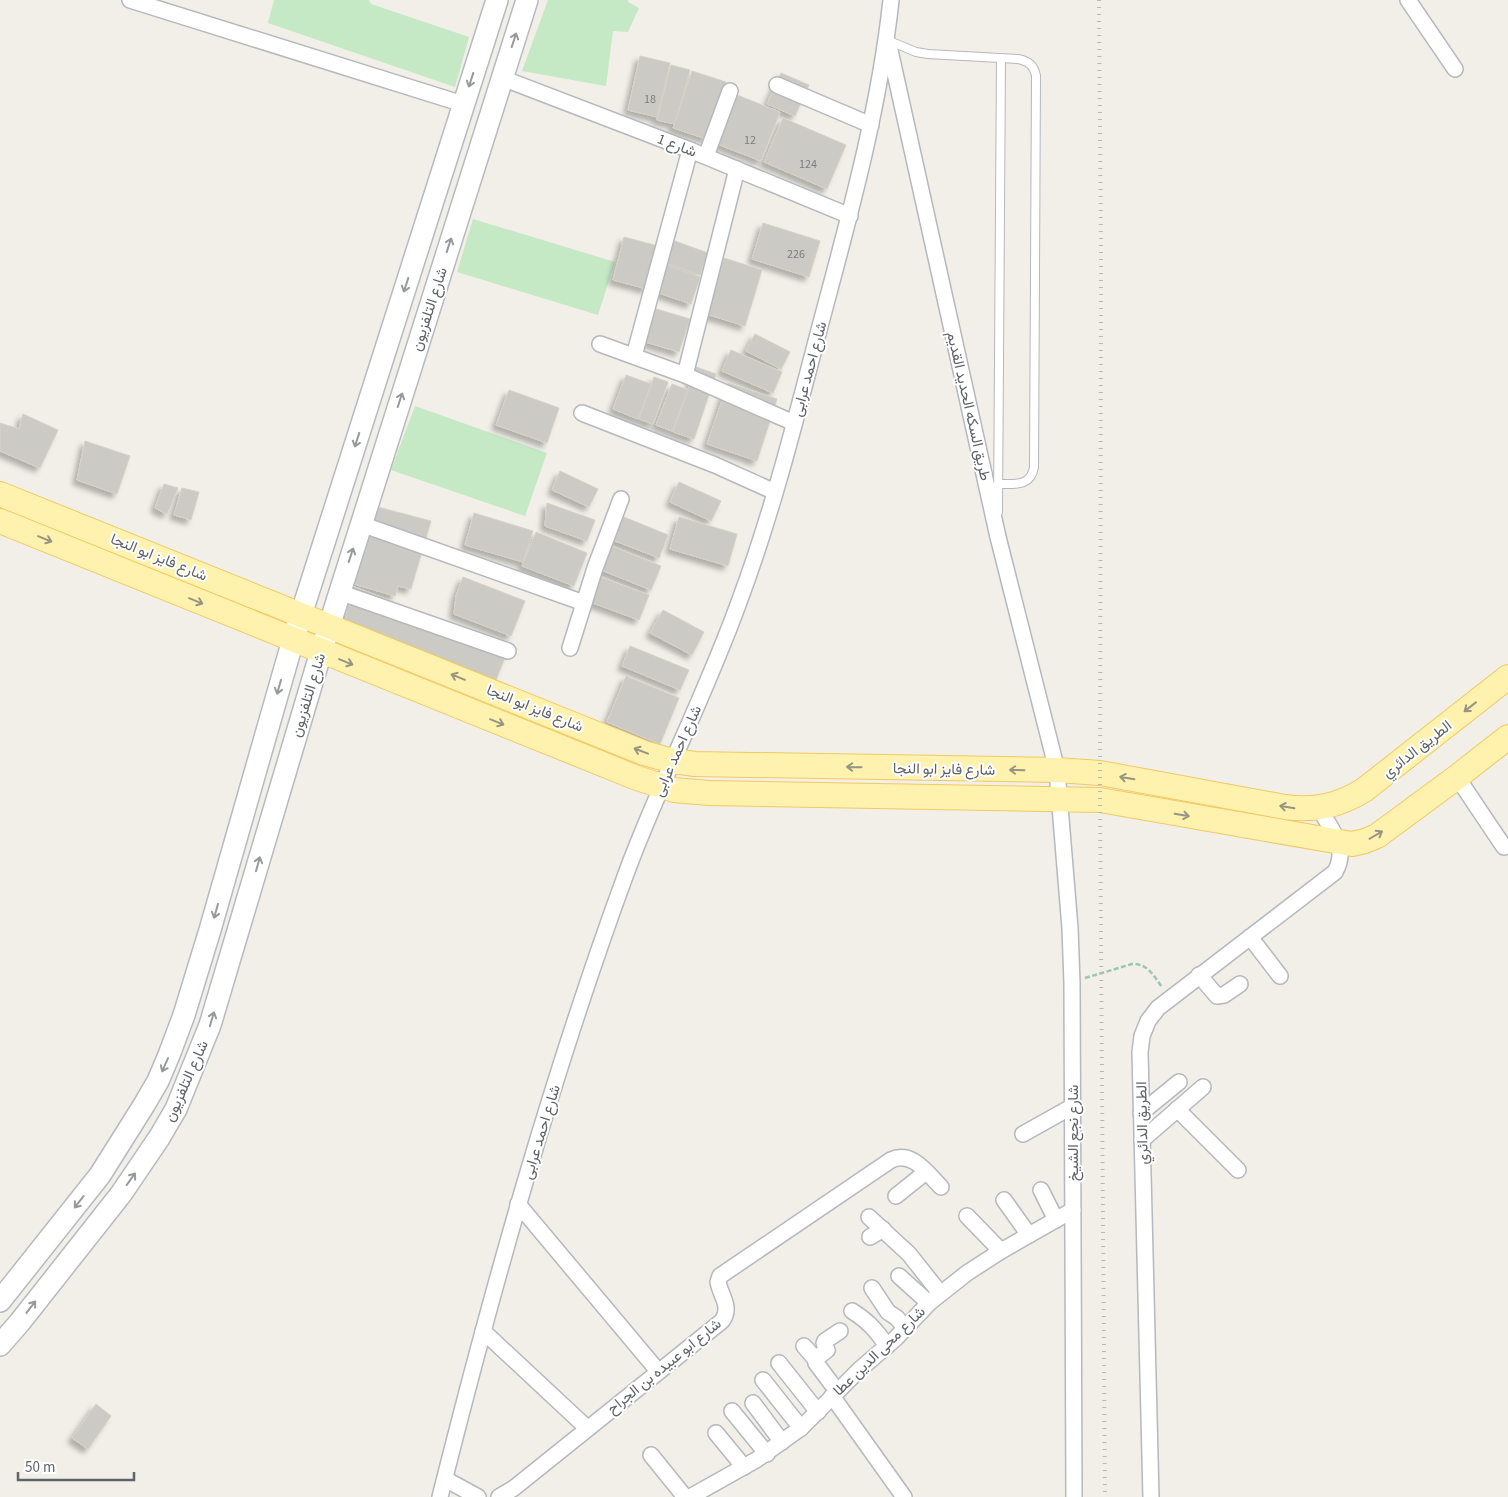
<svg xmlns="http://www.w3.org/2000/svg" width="1508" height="1497" viewBox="0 0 1508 1497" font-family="'Source Sans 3',Vazirmatn,sans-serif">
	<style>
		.green { fill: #c5e8c5 }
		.building { fill: #cccac5; stroke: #d6d1c6; filter: url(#shadow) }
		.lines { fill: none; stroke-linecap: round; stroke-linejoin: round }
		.lane-casing { stroke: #b5b8bc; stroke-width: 10 }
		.street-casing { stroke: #b5b8bc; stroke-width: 18 }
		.secondary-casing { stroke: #b6babf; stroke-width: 24 }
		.primary-casing { stroke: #f2c960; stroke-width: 26 }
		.path { stroke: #9cc7a9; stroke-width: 2.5; stroke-dasharray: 5 2.5; stroke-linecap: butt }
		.lane { stroke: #fff; stroke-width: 8 }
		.street { stroke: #fff; stroke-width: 15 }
		.secondary { stroke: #fff; stroke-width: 21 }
		.primary { stroke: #fff2af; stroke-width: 24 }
		.rail { stroke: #b6b7b8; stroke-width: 4; stroke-dasharray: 1 6; stroke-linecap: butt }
		.oneway { stroke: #979a9d }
		.oneway2 { stroke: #979581 }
		.labels { text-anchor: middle; stroke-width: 4; stroke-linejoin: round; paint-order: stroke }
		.number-label { font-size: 12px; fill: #7a7d7f }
		.street-label { font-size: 15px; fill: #5f6368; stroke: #fff }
	</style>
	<defs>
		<filter id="shadow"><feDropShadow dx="-4.5" dy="4.5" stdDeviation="2.5" flood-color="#0004"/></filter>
	</defs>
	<rect width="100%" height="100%" fill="#f1efe8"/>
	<g class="green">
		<path d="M274 0H369L371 4 469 37 455 87 268 23Z"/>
		<path d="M548 0H628V2L639 8 628 32 613 31 606 86 522 71Z"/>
		<path d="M473 219 615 262 598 315 457 272Z"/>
		<path d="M415 406 547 453 525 516 391 470Z"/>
	</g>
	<g class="building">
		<path d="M640 56 670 63 657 117 628 110Z"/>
		<path d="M671 65 690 70 675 124 657 120Z"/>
		<path d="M692 71 726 82 707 139 673 128Z"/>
		<path d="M781 73 809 85 795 116 767 104Z"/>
		<path d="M737 95 780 112 761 161 717 144Z"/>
		<path d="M783 118 846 145 827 189 764 162Z"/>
		<path d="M763 223 820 241 809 277 752 259Z"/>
		<path d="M624 237 658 246 647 289 613 280Z"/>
		<path d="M672 240 708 253 700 275 663 262Z"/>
		<path d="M724 258 762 270 745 326 706 314Z"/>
		<path d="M666 265 700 277 691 304 656 292Z"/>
		<path d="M653 308 690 319 679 352 642 341Z"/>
		<path d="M755 334 790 352 781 369 746 351Z"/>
		<path d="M731 350 782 372 773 393 722 371Z"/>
		<path d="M696 367 716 374 694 439 673 432Z"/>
		<path d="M626 375 651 384 638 419 613 409Z"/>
		<path d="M654 377 668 382 653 424 639 419Z"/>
		<path d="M728 383 777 399 757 461 707 444Z"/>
		<path d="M672 384 688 390 672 431 656 425Z"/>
		<path d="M509 390 559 408 547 443 496 425Z"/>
		<path d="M23 414 58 430 40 468 0 451V423L19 429Z"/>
		<path d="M85 441 130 456 117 494 77 480Z"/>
		<path d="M560 471 598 489 589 507 552 490Z"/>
		<path d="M679 482 721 501 711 521 670 502Z"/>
		<path d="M164 484 178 488 167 514 155 508Z"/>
		<path d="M182 488 199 492 191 520 174 515Z"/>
		<path d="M547 503 595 520 587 541 545 526Z"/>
		<path d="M374 506 431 521 411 589 398 586 395 596 347 582Z"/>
		<path d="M474 513 533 531 523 562 465 545Z"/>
		<path d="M619 515 668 535 659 558 610 539Z"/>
		<path d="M679 517 737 534 728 566 670 549Z"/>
		<path d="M536 532 587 553 574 586 522 566Z"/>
		<path d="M611 546 661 566 651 590 601 570Z"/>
		<path d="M463 577 525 601 511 636 454 614 456 596Z"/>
		<path d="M600 577 649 595 639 620 590 602Z"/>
		<path d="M350 585 509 648 495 682 345 623Z"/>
		<path d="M663 610 704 632 692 655 650 633Z"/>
		<path d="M630 646 689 670 680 690 622 666Z"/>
		<path d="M626 676 679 698 660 744 607 722Z"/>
		<path d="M96 1404 111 1416 88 1449 72 1438Z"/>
	</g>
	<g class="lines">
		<defs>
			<g id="lane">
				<path d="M887 40 916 52 928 54 1018 59C1028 61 1034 65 1036 76L1034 467C1031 487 1014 484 998 484"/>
				<path d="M998 512 1001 58"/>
			</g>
			<g id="street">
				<path d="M130 0 463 104"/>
				<path d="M1408 0 1455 69"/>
				<path d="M889 46 998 537 1057 770 1070 928 1072 983 1074 1497"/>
				<path d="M502 78 690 150 850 216"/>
				<path d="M777 85 871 125"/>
				<path d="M706 156 730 91"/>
				<path d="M600 344 685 375 794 423"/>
				<path d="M634 356 690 150"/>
				<path d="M685 375 737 169"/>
				<path d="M582 413 715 465 775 492"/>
				<path d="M361 524 584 603"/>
				<path d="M339 592 508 651"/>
				<path d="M570 648 595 568 621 499"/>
				<path d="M1457 777 1504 847"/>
				<path d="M1250 937 1280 976"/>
				<path d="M1199 975 1217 996 1224 995 1240 984"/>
				<path d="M1177 1109 1238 1170"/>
				<path d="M1141 1113 1179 1082"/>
				<path d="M1023 1134 1073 1106"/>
				<path d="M1142 1140 1203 1087"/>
				<path d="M1041 1190 1056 1220"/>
				<path d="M896 1196 926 1172"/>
				<path d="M1004 1200 1029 1235"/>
				<path d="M518 1204 658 1371"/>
				<path d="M967 1216 1001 1251"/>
				<path d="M869 1217 909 1254 940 1293"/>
				<path d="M870 1237 883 1229"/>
				<path d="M899 1276 929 1303"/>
				<path d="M872 1288 888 1312 897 1318 905 1328"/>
				<path d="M852 1311C868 1321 876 1330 887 1346"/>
				<path d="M483 1331 587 1428"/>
				<path d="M804 1346 816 1360"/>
				<path d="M779 1363 818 1412"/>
				<path d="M763 1380 801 1428"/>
				<path d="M837 1391 816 1363 818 1357 827 1350 824 1343 825 1341 840 1331"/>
				<path d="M832 1396 904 1497"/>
				<path d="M753 1403 782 1442"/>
				<path d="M732 1411 767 1454"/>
				<path d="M716 1433 744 1467"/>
				<path d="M651 1455 685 1497"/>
				<path d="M445 1479 478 1497"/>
				<path d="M440 1497C493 1286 552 1075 627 871 661 780 706 694 739 602 772 514 795 422 819 330 848 221 879 112 891 0"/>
				<path d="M499 1497 514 1488 722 1321C732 1307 721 1297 718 1282L720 1276 891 1160C912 1150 927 1173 941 1187"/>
				<path d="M690 1497 756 1460 801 1428 859 1370 895 1339 929 1303 967 1273 1001 1251 1073 1210"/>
				<path d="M1151 1497 1140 1052 1142 1036 1148 1021 1158 1008 1335 872C1349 847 1331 830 1319 808"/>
			</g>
			<g id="secondary">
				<path d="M0 1301 100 1175 144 1105 158 1081 169 1055 184 1015 210 930 293 640 497 0"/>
				<path d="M0 1345 20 1322 121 1194 159 1138 176 1109 210 1025 321 652 527 0"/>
			</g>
			<g id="primary">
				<path d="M0 494 644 753 673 761 695 764 1057 770 1100 773 1285 807C1315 811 1338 806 1364 790L1508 677"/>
				<path d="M0 521 637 778 674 790 709 793 1100 800 1352 844 1365 841 1377 836 1457 777 1508 737"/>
			</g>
		</defs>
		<use href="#lane" class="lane-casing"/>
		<use href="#street" class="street-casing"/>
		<use href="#secondary" class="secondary-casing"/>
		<use href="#primary" class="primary-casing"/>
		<path class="path" d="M1085 978 1132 964C1147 963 1154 976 1162 987"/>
		<use href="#lane" class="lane"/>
		<use href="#street" class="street"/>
		<use href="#secondary" class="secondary"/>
		<use href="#primary" class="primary"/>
		<path class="rail" d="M1099 0 1101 256 1100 800 1105 1497"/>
	</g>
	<defs><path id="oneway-shaft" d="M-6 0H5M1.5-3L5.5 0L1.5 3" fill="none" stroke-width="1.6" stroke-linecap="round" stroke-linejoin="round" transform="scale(1.25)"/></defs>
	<g class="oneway">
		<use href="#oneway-shaft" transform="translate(514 40) rotate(-72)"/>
		<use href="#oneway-shaft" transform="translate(471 80) rotate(108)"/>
		<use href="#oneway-shaft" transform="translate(449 245) rotate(-72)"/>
		<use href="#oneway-shaft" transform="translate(406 285) rotate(108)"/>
		<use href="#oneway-shaft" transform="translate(400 400) rotate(-72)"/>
		<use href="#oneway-shaft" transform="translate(357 440) rotate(108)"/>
		<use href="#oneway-shaft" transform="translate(351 555) rotate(-72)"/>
		<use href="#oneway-shaft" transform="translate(279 687) rotate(106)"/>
		<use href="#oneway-shaft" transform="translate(258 864) rotate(-74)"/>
		<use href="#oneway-shaft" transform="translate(216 911) rotate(106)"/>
		<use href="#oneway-shaft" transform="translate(212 1019) rotate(-73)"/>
		<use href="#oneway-shaft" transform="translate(165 1065) rotate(114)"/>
		<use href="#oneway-shaft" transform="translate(131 1179) rotate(-54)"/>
		<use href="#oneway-shaft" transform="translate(79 1202) rotate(128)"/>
		<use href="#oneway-shaft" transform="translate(31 1307) rotate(-52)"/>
	</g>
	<g class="oneway2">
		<use href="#oneway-shaft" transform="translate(45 539) rotate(22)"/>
		<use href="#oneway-shaft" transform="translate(196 601) rotate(22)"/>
		<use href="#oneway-shaft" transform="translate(346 662) rotate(22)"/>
		<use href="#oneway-shaft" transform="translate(458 677) rotate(-158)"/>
		<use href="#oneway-shaft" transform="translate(1470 707) rotate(142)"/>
		<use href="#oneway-shaft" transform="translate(497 722) rotate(22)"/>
		<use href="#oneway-shaft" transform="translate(641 751) rotate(-159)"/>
		<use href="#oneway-shaft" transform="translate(854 767) rotate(-179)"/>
		<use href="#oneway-shaft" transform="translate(1017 770) rotate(-179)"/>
		<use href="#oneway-shaft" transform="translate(1127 778) rotate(-170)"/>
		<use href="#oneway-shaft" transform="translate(1287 807) rotate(-171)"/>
		<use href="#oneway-shaft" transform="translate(1182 815) rotate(10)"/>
		<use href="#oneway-shaft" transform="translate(1376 835) rotate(-30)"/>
	</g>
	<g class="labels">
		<g class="number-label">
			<text x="650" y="103">18</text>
			<text x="750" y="144">12</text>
			<text x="808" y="168">124</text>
			<text x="796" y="258">226</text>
		</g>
		<g class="street-label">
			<text transform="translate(677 145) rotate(21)" y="5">شارع 1</text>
			<text transform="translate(429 309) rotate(-72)" y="5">شارع التلفزيون</text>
			<text transform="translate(809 369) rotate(-75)" y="5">شارع احمد عرابى</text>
			<text transform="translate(969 406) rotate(77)" y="5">طريق السكه الحديد القديم</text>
			<text transform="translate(159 557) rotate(22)" y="5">شارع فايز ابو النجا</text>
			<text transform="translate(308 695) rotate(-73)" y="5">شارع التلفزيون</text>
			<text transform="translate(535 708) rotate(22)" y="5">شارع فايز ابو النجا</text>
			<text transform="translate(1417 749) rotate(-38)" y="5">الطريق الدائري</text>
			<text transform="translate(677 751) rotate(-66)" y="5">شارع احمد عرابى</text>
			<text transform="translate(944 769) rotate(1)" y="5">شارع فايز ابو النجا</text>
			<text transform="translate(186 1081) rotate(-66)" y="5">شارع التلفزيون</text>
			<text transform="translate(1142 1123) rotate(-91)" y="5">الطريق الدائري</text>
			<text transform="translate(541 1132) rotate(-73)" y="5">شارع احمد عرابى</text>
			<text transform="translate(1073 1133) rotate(-90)" y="5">شارع نجع الشيخ</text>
			<text transform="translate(879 1351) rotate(-44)" y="5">شارع محى الدين عطا</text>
			<text transform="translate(664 1366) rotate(-39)" y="5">شارع ابو عبيده بن الجراح</text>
		</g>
	</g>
	<path d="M18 1472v8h116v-8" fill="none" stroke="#5f6368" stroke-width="2.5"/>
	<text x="25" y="1472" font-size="15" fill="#5f6368" stroke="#ffffff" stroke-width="4" paint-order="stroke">50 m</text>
</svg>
